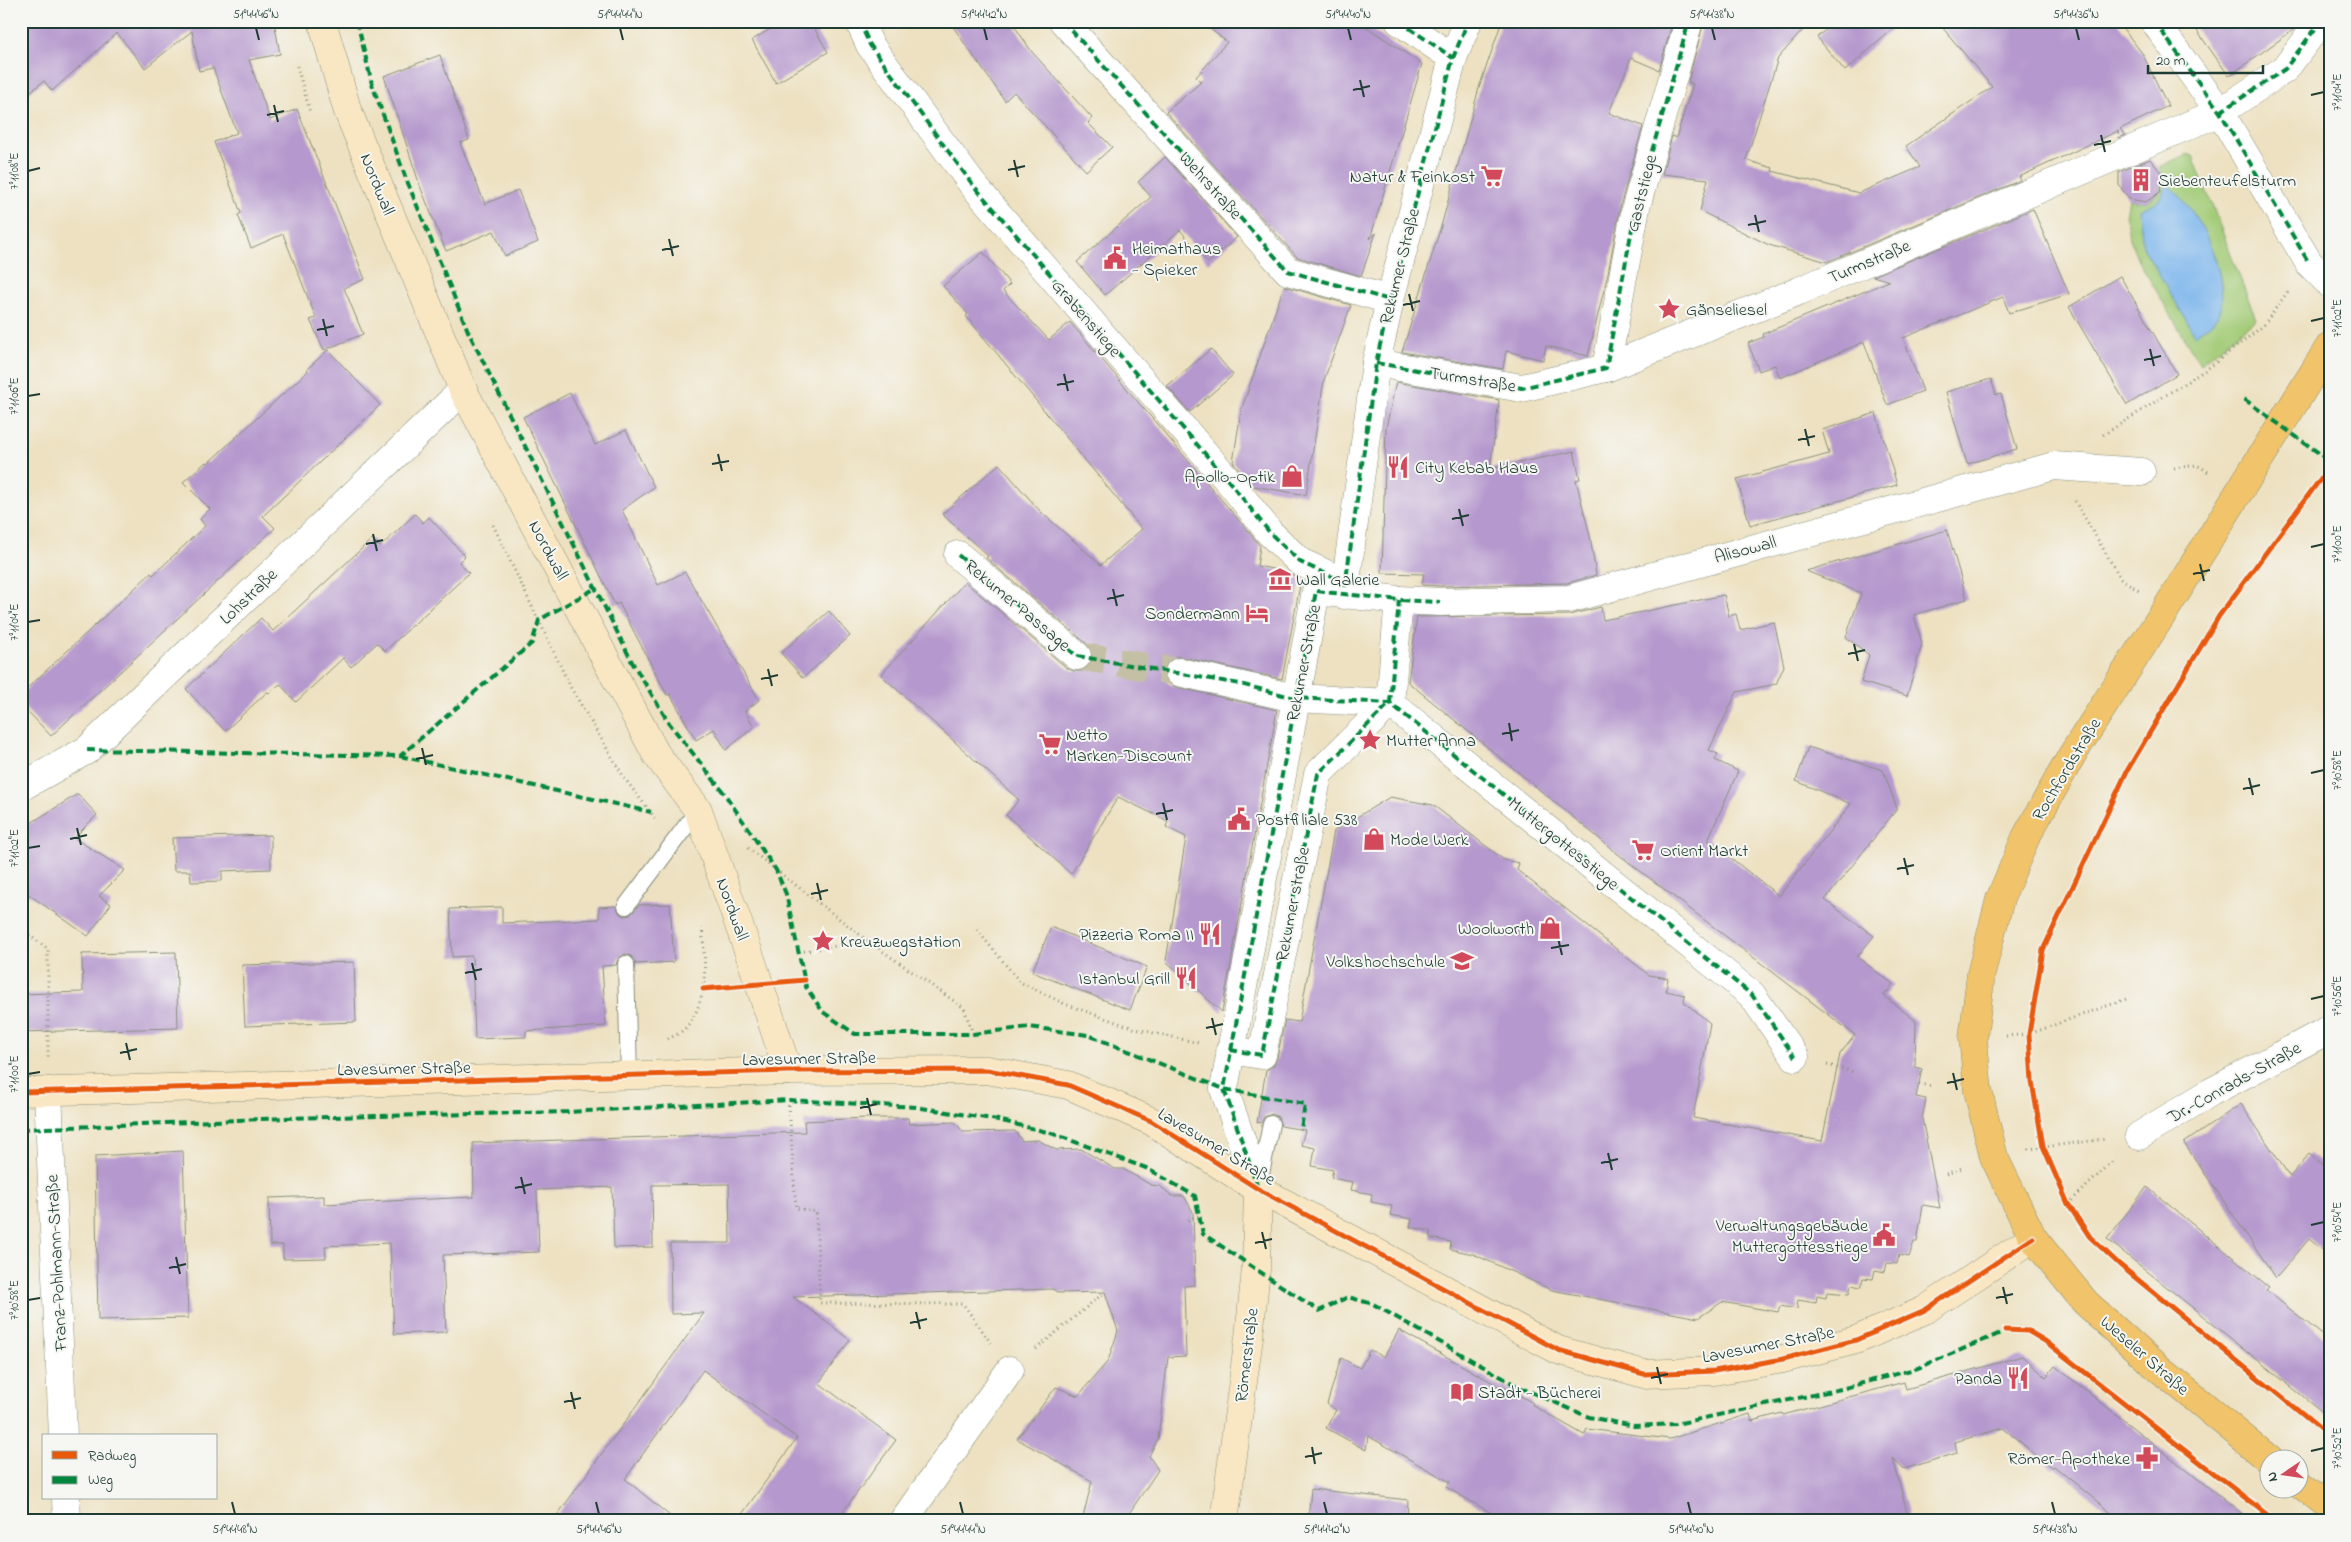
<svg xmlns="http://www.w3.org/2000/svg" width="2351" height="1542" viewBox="0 0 2351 1542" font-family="'Indie Flower',sans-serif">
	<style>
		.green { fill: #a1ca75; stroke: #608454 }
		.water { fill: #7bb5ec; stroke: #4d7990 }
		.building { fill: #b598cd }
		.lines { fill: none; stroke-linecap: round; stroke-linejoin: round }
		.street-tunnel { stroke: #c4c0a5; stroke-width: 28; stroke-dasharray: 28 14; stroke-linecap: butt }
		.lane-casing { stroke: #868f7a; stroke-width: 18 }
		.street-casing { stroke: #868f7a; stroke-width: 29 }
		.secondary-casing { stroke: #868f7a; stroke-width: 29 }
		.primary-casing { stroke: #868f7a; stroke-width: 29 }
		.path { stroke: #868f7a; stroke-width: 3; stroke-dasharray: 1 4; stroke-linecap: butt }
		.lane { stroke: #fff; stroke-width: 16 }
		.street { stroke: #fff; stroke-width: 28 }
		.secondary { stroke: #f9e7c3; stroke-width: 28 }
		.primary { stroke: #f1c36a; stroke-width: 28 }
		.quiet { stroke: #00873e; stroke-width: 4; stroke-dasharray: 8 4; stroke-linecap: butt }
		.cycleway-casing { stroke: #f6f6f2; stroke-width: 8 }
		.cycleway { stroke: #e8590c; stroke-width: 5 }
		.ticks { fill: none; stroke: #1f3d34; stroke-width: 2 }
		.labels { text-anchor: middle; stroke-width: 4; stroke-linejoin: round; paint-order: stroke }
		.poi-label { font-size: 18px; fill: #1f3d34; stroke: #f6f6f2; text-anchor: start }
		.street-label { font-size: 18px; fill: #1f3d34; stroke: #f6f6f2 }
		.neatline { fill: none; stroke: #1f3d34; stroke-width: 2 }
		.ticks-label { font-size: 12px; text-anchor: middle; fill: #1f3d34 }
	</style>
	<rect width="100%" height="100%" fill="#f6f6f2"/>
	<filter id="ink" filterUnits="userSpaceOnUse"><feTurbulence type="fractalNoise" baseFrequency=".02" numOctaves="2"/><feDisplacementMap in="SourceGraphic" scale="10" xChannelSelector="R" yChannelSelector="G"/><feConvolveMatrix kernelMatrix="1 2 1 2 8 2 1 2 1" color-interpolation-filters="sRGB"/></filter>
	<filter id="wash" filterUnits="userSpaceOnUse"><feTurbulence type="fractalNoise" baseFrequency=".0096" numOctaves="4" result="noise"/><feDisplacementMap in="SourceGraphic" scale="20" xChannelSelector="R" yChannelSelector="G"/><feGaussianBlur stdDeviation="1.12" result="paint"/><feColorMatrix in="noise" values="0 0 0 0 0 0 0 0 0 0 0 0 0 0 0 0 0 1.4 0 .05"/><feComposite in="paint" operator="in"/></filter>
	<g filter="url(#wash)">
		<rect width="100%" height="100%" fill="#ede1c1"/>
		<path class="green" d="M2187 154 2193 156 2256 319 2200 364 2138 260 2129 237 2126 217 2129 199 2146 202 2160 192 2163 175 2159 167Z"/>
		<path class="water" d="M2167 185C2196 202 2237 286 2216 318 2211 324 2201 330 2195 335L2143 247 2139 209C2155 205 2161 200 2167 185Z"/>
		<g id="blocks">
			<g class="building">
				<path d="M21 21H274L280 54 249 60 270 120 297 109 365 279 344 288 363 334 324 350 310 320 316 318 283 234 251 248 238 215 241 213 214 142 237 133 213 68 199 71 192 31 145 68 117 33 52 91 44 81 21 99Z"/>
				<path d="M784 21H810L828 52 776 83 752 40Z"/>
				<path d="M949 21H1011L1032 52 1092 118 1088 123 1112 147 1086 171 1014 92 1005 101Z"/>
				<path d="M1200 21H1358L1422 64 1370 239 1376 233 1361 276 1297 257 1166 112 1201 82 1196 77 1227 42Z"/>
				<path d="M1502 21H1673L1659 70 1631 58 1609 113 1643 126 1621 203 1608 273 1588 356 1546 346 1543 360 1506 351 1503 369 1402 352 1442 223 1479 88Z"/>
				<path d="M1704 21H1811L1778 58 1746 160 1773 168 1772 171 1859 193 1920 167 1906 146 1992 87 1937 21H2117L2142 53 2168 106 2120 129 2126 135 2119 138 2118 131 2019 177 2021 180 1827 262 1769 245 1700 211 1708 179 1662 174 1672 136 1676 138 1693 84 1688 82Z"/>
				<path d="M1836 21H1902L1845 71 1817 37Z"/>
				<path d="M2190 21H2301L2296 28 2229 76Z"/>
				<path d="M440 55 469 140 460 143 485 204 518 190 538 242 505 256 494 231 446 251 420 186 384 76Z"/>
				<path d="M1165 157 1237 237 1208 263 1180 230 1105 295 1077 262 1151 197 1138 182Z"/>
				<path d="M2150 159 2163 175 2160 192 2146 202 2129 199 2119 185V172Z"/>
				<path d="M2033 209 2069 294 2009 313 2003 297 1903 338 1923 391 1887 405 1864 342 1780 378 1775 365 1759 371 1748 343 1764 337 1763 334 1889 281 1873 276Z"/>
				<path d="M983 252 1010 284 1003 291 1049 340 1070 322 1254 538 1260 546 1257 566 1288 572 1301 580 1282 679 1182 657H1175L1168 661 1164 669V677L1168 683 1176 687 1277 710 1222 1012 1166 961 1186 837 1166 827 1168 821 1118 797 1071 874 1006 815 1019 800 881 675 965 582 1067 668 1074 671H1082L1089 666 1092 658V651L1087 644 986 558 988 556 942 514 999 464 1040 511 1101 565 1142 529 966 316 968 314 943 286Z"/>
				<path d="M2120 276 2177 374 2127 405 2069 307Z"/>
				<path d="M1284 286 1351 305 1324 380 1306 495 1253 486 1233 462 1241 411Z"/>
				<path d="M1211 349 1233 375 1190 412 1167 386Z"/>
				<path d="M328 350 380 405 263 516 275 528 51 736 21 704V694L151 573 153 575 205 526 200 519 210 509 183 482 206 462 208 463 308 371 307 369Z"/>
				<path d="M1991 379 1996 395 2001 394 2017 449 1967 464 1946 392Z"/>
				<path d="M1396 382 1499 400 1490 469 1574 451 1580 479 1576 480 1590 536 1596 575 1567 583 1440 586 1422 585 1424 574 1382 573 1386 428Z"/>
				<path d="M570 393 595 445 626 430 654 487 622 510 658 585 685 572 759 700 745 711 754 727 726 750 714 729 696 740 670 694 667 695 619 603 615 605 523 417Z"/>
				<path d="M1876 413 1897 485 1750 525 1737 479 1829 454 1822 430Z"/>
				<path d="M415 514 423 523 429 517 465 556 459 562 469 573 385 651 377 643 351 667 343 658 296 702 280 684 269 693 267 692 225 731 186 689 261 618 273 631 372 539 380 547Z"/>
				<path d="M1947 530 1967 599 1914 615 1922 644 1907 696 1861 682 1869 655 1846 637 1861 593 1806 571Z"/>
				<path d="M1724 595 1729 616 1736 614 1740 630 1774 622 1784 666 1776 684 1737 692 1709 750 1718 754 1715 760 1738 771 1708 840 1779 896 1851 804 1796 781 1808 747 1883 770 1897 809 1825 900 1874 936 1857 957 1893 984 1884 996 1916 1021 1915 1067 1922 1069 1916 1097 1926 1099 1922 1119 1940 1208 1923 1205 1917 1242H1914L1909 1257 1899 1255 1897 1264 1887 1263 1885 1272 1875 1270 1873 1279 1863 1278 1861 1287 1851 1285 1849 1294 1827 1292 1826 1298 1817 1296 1816 1303 1798 1300 1797 1309 1780 1306 1778 1312 1722 1302 1698 1318 1552 1290 1473 1254 1450 1249 1451 1242 1430 1238 1431 1231 1410 1227 1412 1219 1390 1215 1392 1206 1371 1202 1372 1194 1351 1190 1353 1182 1331 1178 1333 1170 1312 1166 1315 1148 1301 1145 1305 1130 1281 1126 1278 1117 1272 1114 1264 1117 1261 1123 1257 1122 1266 1070 1274 1065 1277 1058 1285 1020 1299 1022 1334 831 1390 797 1433 805 1504 860 1519 863 1517 870 1649 975 1668 978 1666 991 1685 995 1684 1002 1710 1023 1693 1118 1822 1141 1840 1054 1855 1035 1618 854 1408 682 1417 617 1569 615 1601 607 1603 620Z"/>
				<path d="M829 611 850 636 803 678 781 653Z"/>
				<path d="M78 794 97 815 74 838 125 870 99 896 111 904 88 936 21 889V829Z"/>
				<path d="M271 835V869L222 871V881L191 882 190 871H174L172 838Z"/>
				<path d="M670 904 674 962 636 964 631 956 625 954 618 959 616 965 602 966 606 1026 526 1031V1037L475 1039 472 956 452 957 450 909 502 907V923L599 919V907L616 906 620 914 625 916 630 915 639 905Z"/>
				<path d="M1051 927 1147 967 1130 1010 1032 972Z"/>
				<path d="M176 952 178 1028 21 1032V994L83 992 82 954Z"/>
				<path d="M354 962 356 1022 245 1026 242 965Z"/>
				<path d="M2241 1104 2290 1177 2309 1154 2330 1171V1256L2309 1239 2276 1278 2184 1143Z"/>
				<path d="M867 1118H908L909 1124 955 1122 963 1132 1015 1131 1022 1141 1038 1140 1056 1150 1081 1149 1115 1169H1123L1151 1185 1160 1186 1172 1196H1184L1193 1212 1195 1285 1184 1286 1186 1356 1168 1357 1158 1439 1149 1456 1158 1470 1124 1521H1082L1092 1481 1017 1439 1056 1387 1078 1396 1108 1361 1118 1331 1105 1292 1058 1293 1053 1289 793 1297 850 1340 819 1383 896 1440 836 1521H737L797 1438 703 1370 625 1479 676 1521H553L704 1313 671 1314 670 1243H730L729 1184 652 1185 653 1247 614 1248 612 1187 537 1190 539 1252 443 1255 446 1332 394 1334 390 1243 325 1246 326 1258 283 1259V1245H270L269 1198 324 1196V1204L474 1197 473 1143 805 1132 804 1121Z"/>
				<path d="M183 1151 188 1318 98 1320 95 1156Z"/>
				<path d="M2147 1187 2269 1287 2266 1290 2330 1341V1418L2107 1239Z"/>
				<path d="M1399 1330 1502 1388 1503 1386 1533 1403 1532 1405 1584 1435 1587 1429 1670 1439 1750 1414 1752 1421 1782 1413 1783 1415 1904 1382 1906 1389 2022 1356 2046 1377 2055 1366 2251 1521H2121L2054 1466 2052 1468 2003 1428 1955 1442 1957 1453 1904 1469 1893 1458 1909 1521H1505L1446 1487 1450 1482 1368 1436 1366 1450 1326 1428 1336 1410 1327 1404 1341 1358 1360 1368 1370 1350 1384 1357Z"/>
				<path d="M1311 1489 1408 1500 1407 1521H1308Z"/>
			</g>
		</g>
	</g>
	<g filter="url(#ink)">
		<use href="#blocks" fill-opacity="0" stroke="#868f7a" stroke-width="1"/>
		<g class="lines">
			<path class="street-tunnel" d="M1077 656 1179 672"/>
			<defs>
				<g id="lane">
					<path d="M626 906 698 810"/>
					<path d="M626 964 629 1076"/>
					<path d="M1259 1184 1271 1124"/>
				</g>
				<g id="street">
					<path d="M859 21 870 45 973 185 1232 485 1270 533 1300 562 1346 583"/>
					<path d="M1063 21 1288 271 1390 300"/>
					<path d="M1399 21 1453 58"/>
					<path d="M2154 21 2220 112 2309 263 2330 284"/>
					<path d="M1376 363 1522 388 1606 368 1799 291 2220 112 2285 69 2321 21"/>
					<path d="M1606 368 1636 207 1689 21"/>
					<path d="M958 555 1077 656"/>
					<path d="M1344 595 1376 363 1390 300 1453 58 1468 21"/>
					<path d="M1179 672 1295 698 1390 703 1752 995 1795 1057"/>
					<path d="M21 787 87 750 463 390"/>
					<path d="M1230 1050 1262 1055 1318 774 1390 703 1399 600"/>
					<path d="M48 1091 63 1436"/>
					<path d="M2139 1136 2211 1092 2330 1029"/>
					<path d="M1258 1189 1224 1089 1316 591 1399 600 1440 602 1569 599 2054 466 2141 472"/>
					<path d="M66 1498 67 1521"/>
					<path d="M903 1521 1010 1370"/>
				</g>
				<g id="secondary">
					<path d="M322 21 347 109 463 390 656 754 698 810 751 959 788 1071"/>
					<path d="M21 1092 788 1071 987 1070 1068 1085 1151 1121 1258 1189 1558 1350 1644 1374 1714 1371 1783 1359 1856 1340 1925 1310 2033 1238"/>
					<path d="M1224 1521 1249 1337 1256 1269 1258 1189"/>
				</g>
				<g id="primary">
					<path d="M2270 1460 2150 1361 2085 1302 2033 1238 1994 1157 1978 1091 1973 1038 1981 974 2000 899 2026 837 2072 755 2166 609 2330 346"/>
					<path d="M2298 1482 2330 1507"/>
				</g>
			</defs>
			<use href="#lane" class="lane-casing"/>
			<use href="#street" class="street-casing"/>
			<use href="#secondary" class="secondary-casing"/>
			<use href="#primary" class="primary-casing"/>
			<g class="path">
				<path d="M297 66 310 112"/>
				<path d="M2103 435 2207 369 2263 326 2289 290"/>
				<path d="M2174 468 2197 465 2210 473"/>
				<path d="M2075 501 2121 579 2139 590"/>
				<path d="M493 525 571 688 625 779 655 818"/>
				<path d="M748 848 868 941 964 1008 974 1037"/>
				<path d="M21 929 48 949V1057"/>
				<path d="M977 930 1020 982 1065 1004 1136 1029 1199 1043"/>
				<path d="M799 952 868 941"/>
				<path d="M2006 1036 2029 1034 2129 998"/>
				<path d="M668 1039C674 1036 683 1032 687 1026 710 998 705 961 702 928"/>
				<path d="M1827 1065 1854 1072"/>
				<path d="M1919 1084 1933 1086"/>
				<path d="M789 1105 796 1208 816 1212 820 1303 963 1304 991 1343"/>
				<path d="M2028 1149 2106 1139"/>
				<path d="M1946 1174 1962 1168"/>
				<path d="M2068 1204 2115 1159"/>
				<path d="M1188 1220 1200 1215"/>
				<path d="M1036 1349 1105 1292"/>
			</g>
			<use href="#lane" class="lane"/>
			<use href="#street" class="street"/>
			<use href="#secondary" class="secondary"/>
			<use href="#primary" class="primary"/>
			<g class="quiet">
				<path d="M357 21 372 84 405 176 468 331 632 662 669 723 724 793 776 870 786 894 806 987 823 1012 855 1034H973L1029 1027 1088 1035 1224 1089 1305 1104 1301 1129"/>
				<path d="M859 21 870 45 973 185 1232 485 1270 533 1300 562 1346 583"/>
				<path d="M1063 21 1288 271 1390 300"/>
				<path d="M1399 21 1453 58"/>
				<path d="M2154 21 2220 112 2309 263"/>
				<path d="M2220 112 2285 69 2321 21"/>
				<path d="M1376 363 1522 388 1606 368 1636 207 1689 21"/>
				<path d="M2244 399 2330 461"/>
				<path d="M958 555 1077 656 1240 684 1295 698 1390 703 1752 995 1795 1057"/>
				<path d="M1345 587 1376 363 1390 300 1453 58 1468 21"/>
				<path d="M87 750 400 756 532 643 539 620 596 588"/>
				<path d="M400 756 651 812"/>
				<path d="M1230 1050 1262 1055 1318 774 1390 703 1399 600"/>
				<path d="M21 1129 284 1118 568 1112 789 1100 916 1107 998 1120 1051 1133 1146 1168 1195 1196 1203 1234 1319 1311 1348 1297 1373 1304 1519 1387 1589 1417 1634 1426 1676 1424 1841 1389 1918 1368 2008 1330"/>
				<path d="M1258 1188 1224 1089 1316 591 1399 600 1440 602"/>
			</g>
			<defs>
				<g id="cycleway">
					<path d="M2330 466 2219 616 2127 771 2043 950 2029 1034 2032 1082 2043 1146 2068 1204 2090 1237 2120 1265 2330 1437"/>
					<path d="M703 989 805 980"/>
					<path d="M21 1092 788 1071 987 1070 1068 1085 1151 1121 1258 1189 1558 1350 1644 1374 1714 1371 1783 1359 1856 1340 1925 1310 2033 1238"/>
					<path d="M2005 1330 2028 1331 2045 1341 2275 1521"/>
				</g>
			</defs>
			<use href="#cycleway" class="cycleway-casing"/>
			<use href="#cycleway" class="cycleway"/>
		</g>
	</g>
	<path class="ticks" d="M256 28 259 40M620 28 623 40M984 28 987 40M1348 28 1351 40M1712 28 1715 40M2076 28 2079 40M1360 80 1364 97M1353 90 1370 86M2311 95 2324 92M274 105 278 122M267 115 284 111M2101 135 2105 152M2094 145 2111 141M1014 160 1018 177M1008 170 1025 166M28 171 40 168M1755 215 1759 232M1748 225 1766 221M669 239 673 256M662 250 679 246M1409 294 1413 311M1403 305 1420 301M323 319 327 336M2311 321 2324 318M317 330 334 326M2150 349 2154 366M2144 360 2161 356M1064 374 1068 391M1057 385 1074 381M28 396 40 394M1805 429 1809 446M1798 440 1815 436M718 454 722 471M712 464 729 461M1459 509 1463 526M1452 519 1469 515M373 534 377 551M366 544 383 540M2311 547 2324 544M2200 564 2204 581M2193 574 2210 570M1113 589 1117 606M1107 599 1124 595M28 622 40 620M1854 644 1858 661M1848 654 1865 650M768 669 772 686M761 679 778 675M1509 723 1512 741M1502 734 1519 730M422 748 426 765M416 759 433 755M2311 773 2324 770M2249 778 2253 795M2243 789 2260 785M1163 803 1167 820M1156 814 1173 810M77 828 81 845M70 839 87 835M28 848 40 846M1904 858 1908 875M1897 869 1914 865M817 883 821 900M811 894 828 890M1558 938 1562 955M1551 948 1569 945M472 963 476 980M465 973 482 969M2311 999 2324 996M1212 1018 1216 1035M1206 1028 1223 1024M126 1043 130 1060M120 1053 137 1049M1953 1073 1957 1090M28 1074 40 1072M1947 1083 1964 1079M867 1098 871 1115M860 1108 877 1104M1608 1153 1612 1170M1601 1163 1618 1159M521 1177 525 1194M515 1188 532 1184M2311 1225 2324 1222M1262 1232 1266 1249M1255 1243 1272 1239M176 1257 180 1274M169 1268 186 1264M2003 1287 2007 1304M1996 1298 2013 1294M28 1300 40 1298M916 1312 920 1329M910 1323 927 1319M1657 1367 1661 1384M1651 1378 1668 1374M571 1392 575 1409M564 1402 581 1398M1312 1447 1315 1464M2311 1451 2324 1448M1305 1457 1322 1453M232 1502 235 1514M596 1502 599 1514M960 1502 963 1514M1324 1502 1327 1514M1688 1502 1691 1514M2052 1502 2055 1514"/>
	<defs>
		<symbol id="supermarket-bare" viewBox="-9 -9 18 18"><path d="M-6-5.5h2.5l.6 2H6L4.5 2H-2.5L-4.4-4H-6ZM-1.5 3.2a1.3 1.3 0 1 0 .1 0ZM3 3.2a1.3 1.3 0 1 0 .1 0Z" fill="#d1495b" stroke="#f6f6f2" stroke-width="2.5" paint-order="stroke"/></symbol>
		<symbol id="building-bare" viewBox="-9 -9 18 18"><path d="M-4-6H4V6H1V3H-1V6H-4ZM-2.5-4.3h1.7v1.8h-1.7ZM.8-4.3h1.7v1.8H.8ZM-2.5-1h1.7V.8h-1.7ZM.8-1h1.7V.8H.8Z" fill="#d1495b" stroke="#f6f6f2" stroke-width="2.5" paint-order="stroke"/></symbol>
		<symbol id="civic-bare" viewBox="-9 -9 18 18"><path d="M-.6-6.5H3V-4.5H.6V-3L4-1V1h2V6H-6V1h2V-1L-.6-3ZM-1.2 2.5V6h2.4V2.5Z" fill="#d1495b" stroke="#f6f6f2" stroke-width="2.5" paint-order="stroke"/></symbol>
		<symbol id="sight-bare" viewBox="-9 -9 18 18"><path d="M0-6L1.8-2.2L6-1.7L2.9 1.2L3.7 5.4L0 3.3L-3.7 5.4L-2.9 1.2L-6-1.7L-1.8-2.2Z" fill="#d1495b" stroke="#f6f6f2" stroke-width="2.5" paint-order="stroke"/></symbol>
		<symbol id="restaurant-bare" viewBox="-9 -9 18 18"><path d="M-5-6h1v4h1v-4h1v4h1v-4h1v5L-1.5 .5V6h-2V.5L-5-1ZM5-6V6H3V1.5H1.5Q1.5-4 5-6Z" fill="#d1495b" stroke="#f6f6f2" stroke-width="2.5" paint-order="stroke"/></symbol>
		<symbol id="shop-bare" viewBox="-9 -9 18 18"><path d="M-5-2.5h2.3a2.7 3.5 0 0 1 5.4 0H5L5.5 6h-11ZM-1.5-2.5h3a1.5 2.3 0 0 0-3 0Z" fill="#d1495b" stroke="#f6f6f2" stroke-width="2.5" paint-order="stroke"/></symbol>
		<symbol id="museum-bare" viewBox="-9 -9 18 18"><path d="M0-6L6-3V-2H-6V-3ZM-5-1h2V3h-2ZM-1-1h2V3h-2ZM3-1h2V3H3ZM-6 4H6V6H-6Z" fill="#d1495b" stroke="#f6f6f2" stroke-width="2.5" paint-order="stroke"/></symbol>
		<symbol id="hotel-bare" viewBox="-9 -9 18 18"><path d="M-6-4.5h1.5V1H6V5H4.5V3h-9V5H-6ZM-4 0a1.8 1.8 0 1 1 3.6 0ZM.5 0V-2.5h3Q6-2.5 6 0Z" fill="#d1495b" stroke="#f6f6f2" stroke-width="2.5" paint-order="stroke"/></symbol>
		<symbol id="university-bare" viewBox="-9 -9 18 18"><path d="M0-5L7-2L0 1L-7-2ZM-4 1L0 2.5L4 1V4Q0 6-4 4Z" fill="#d1495b" stroke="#f6f6f2" stroke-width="2.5" paint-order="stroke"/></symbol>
		<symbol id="library-bare" viewBox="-9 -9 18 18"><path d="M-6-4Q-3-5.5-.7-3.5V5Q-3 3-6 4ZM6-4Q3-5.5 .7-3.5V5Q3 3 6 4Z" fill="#d1495b" stroke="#f6f6f2" stroke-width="2.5" paint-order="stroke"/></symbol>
		<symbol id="pharmacy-bare" viewBox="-9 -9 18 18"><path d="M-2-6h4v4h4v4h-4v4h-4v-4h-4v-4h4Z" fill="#d1495b" stroke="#f6f6f2" stroke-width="2.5" paint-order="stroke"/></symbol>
	</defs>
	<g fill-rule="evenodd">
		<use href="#supermarket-bare" x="1476" y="160" width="32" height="32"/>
		<use href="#building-bare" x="2125" y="164" width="32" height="32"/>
		<use href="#civic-bare" x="1099" y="242" width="32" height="32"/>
		<use href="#sight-bare" x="1653" y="293" width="32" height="32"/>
		<use href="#restaurant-bare" x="1382" y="451" width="32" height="32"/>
		<use href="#shop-bare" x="1276" y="460" width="32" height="32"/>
		<use href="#museum-bare" x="1264" y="563" width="32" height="32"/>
		<use href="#hotel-bare" x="1241" y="597" width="32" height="32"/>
		<use href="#sight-bare" x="1354" y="724" width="32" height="32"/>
		<use href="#supermarket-bare" x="1034" y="728" width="32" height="32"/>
		<use href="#civic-bare" x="1223" y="803" width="32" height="32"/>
		<use href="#shop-bare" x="1358" y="823" width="32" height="32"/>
		<use href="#supermarket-bare" x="1627" y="834" width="32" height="32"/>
		<use href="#shop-bare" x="1534" y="912" width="32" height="32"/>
		<use href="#restaurant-bare" x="1194" y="918" width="32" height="32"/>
		<use href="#sight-bare" x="807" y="925" width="32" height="32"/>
		<use href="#university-bare" x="1446" y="945" width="32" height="32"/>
		<use href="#restaurant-bare" x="1170" y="962" width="32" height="32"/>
		<use href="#civic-bare" x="1868" y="1219" width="32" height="32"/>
		<use href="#restaurant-bare" x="2002" y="1362" width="32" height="32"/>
		<use href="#library-bare" x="1446" y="1376" width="32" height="32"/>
		<use href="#pharmacy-bare" x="2131" y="1442" width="32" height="32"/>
	</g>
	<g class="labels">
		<g class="poi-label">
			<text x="1475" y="182" text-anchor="end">Natur &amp; Feinkost</text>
			<text x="2158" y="186">Siebenteufelsturm</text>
			<text x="1132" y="254">Heimathaus<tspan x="1132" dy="21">- Spieker</tspan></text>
			<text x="1686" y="315">Gänseliesel</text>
			<text x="1415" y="473">City Kebab Haus</text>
			<text x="1275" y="482" text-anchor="end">Apollo-Optik</text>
			<text x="1296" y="585">Wall Galerie</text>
			<text x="1240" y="619" text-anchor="end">Sondermann</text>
			<text x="1066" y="740">Netto<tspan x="1066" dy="21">Marken-Discount</tspan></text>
			<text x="1386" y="746">Mutter Anna</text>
			<text x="1256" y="825">Postfiliale 538</text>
			<text x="1390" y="845">Mode Werk</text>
			<text x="1660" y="856">Orient Markt</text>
			<text x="1534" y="934" text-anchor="end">Woolworth</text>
			<text x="1194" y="940" text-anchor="end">Pizzeria Roma II</text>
			<text x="840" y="947">Kreuzwegstation</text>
			<text x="1445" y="967" text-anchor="end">Volkshochschule</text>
			<text x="1170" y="984" text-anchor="end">Istanbul Grill</text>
			<text x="1868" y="1231" text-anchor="end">Verwaltungsgebäude<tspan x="1868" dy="21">Muttergottesstiege</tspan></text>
			<text x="2002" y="1384" text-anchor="end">Panda</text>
			<text x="1478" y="1398">Stadt - Bücherei</text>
			<text x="2130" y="1464" text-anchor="end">Römer-Apotheke</text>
		</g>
		<g class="street-label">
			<text transform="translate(378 184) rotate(68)" y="6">Nordwall</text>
			<text transform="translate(1211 185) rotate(48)" y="6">Wehrstraße</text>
			<text transform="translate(1641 193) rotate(-76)" y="6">Gaststiege</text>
			<text transform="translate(1869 261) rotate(-23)" y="6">Turmstraße</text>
			<text transform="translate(1399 266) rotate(-76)" y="6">Rekumer Straße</text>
			<text transform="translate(1087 318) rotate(49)" y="6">Grabenstiege</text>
			<text transform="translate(1473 379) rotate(9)" y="6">Turmstraße</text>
			<text transform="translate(1745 549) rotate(-15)" y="6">Alisowall</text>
			<text transform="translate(549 550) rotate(62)" y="6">Nordwall</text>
			<text transform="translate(248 596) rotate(-44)" y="6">Lohstraße</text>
			<text transform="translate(1018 605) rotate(40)" y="6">Rekumer Passage</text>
			<text transform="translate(1303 663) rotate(-79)" y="6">Rekumer Straße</text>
			<text transform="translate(2066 769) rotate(-59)" y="6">Rochfordstraße</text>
			<text transform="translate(1564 843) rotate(39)" y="6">Muttergottesstiege</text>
			<text transform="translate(1292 904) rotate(-79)" y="6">Rekumer straße</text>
			<text transform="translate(733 909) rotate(70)" y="6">Nordwall</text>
			<text transform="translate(809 1058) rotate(-1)" y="6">Lavesumer Straße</text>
			<text transform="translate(404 1068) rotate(-1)" y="6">Lavesumer Straße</text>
			<text transform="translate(2234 1082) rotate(-29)" y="6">Dr.-Conrads-Straße</text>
			<text transform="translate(1217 1146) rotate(31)" y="6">Lavesumer Straße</text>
			<text transform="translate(56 1263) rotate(-93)" y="6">Franz-Pohlmann-Straße</text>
			<text transform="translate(1768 1344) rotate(-11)" y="6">Lavesumer Straße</text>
			<text transform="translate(1246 1355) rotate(-83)" y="6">Römerstraße</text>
			<text transform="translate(2145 1355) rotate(41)" y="6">Weseler Straße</text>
		</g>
	</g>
	<rect width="2351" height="1542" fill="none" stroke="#f6f6f2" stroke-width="55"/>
	<rect x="42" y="1434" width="175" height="65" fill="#f6f6f2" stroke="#a0aca6"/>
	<rect x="52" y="1451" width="25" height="8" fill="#e8590c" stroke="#a0aca6"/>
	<text x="88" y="1460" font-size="15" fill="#1f3d34">Radweg</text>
	<rect x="52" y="1476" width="25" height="8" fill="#00873e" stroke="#a0aca6"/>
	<text x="88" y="1484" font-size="15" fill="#1f3d34">Weg</text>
	<g transform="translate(2284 1474) rotate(257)"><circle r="24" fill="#f6f6f2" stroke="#a0aca6"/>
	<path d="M0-4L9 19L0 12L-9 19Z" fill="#d1495b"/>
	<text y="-8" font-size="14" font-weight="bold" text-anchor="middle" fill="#1f3d34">N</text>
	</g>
	<path d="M2148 65v8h115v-8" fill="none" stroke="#1f3d34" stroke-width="2.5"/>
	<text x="2156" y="65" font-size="15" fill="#1f3d34" stroke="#f6f6f2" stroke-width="4" paint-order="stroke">20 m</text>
	<rect x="28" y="28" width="2296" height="1486" class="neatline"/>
	<g class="ticks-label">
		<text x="256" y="18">51°44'46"N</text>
		<text x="620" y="18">51°44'44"N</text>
		<text x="984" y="18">51°44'42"N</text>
		<text x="1348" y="18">51°44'40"N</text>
		<text x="1712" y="18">51°44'38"N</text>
		<text x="2076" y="18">51°44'36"N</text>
		<text transform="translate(2337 92) rotate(-90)" y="4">7°11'04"E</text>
		<text transform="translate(14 171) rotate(-90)" y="4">7°11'08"E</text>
		<text transform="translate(2337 318) rotate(-90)" y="4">7°11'02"E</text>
		<text transform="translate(14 396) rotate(-90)" y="4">7°11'06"E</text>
		<text transform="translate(2337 544) rotate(-90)" y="4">7°11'00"E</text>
		<text transform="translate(14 622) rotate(-90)" y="4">7°11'04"E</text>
		<text transform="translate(2337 770) rotate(-90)" y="4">7°10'58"E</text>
		<text transform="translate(14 848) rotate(-90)" y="4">7°11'02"E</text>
		<text transform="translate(2337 996) rotate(-90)" y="4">7°10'56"E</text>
		<text transform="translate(14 1074) rotate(-90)" y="4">7°11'00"E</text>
		<text transform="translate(2337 1222) rotate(-90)" y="4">7°10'54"E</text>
		<text transform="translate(14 1300) rotate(-90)" y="4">7°10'58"E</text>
		<text transform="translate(2337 1448) rotate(-90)" y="4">7°10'52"E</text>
		<text x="235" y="1533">51°44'48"N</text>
		<text x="599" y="1533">51°44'46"N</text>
		<text x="963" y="1533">51°44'44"N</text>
		<text x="1327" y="1533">51°44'42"N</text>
		<text x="1691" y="1533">51°44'40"N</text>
		<text x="2055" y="1533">51°44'38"N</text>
	</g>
</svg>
